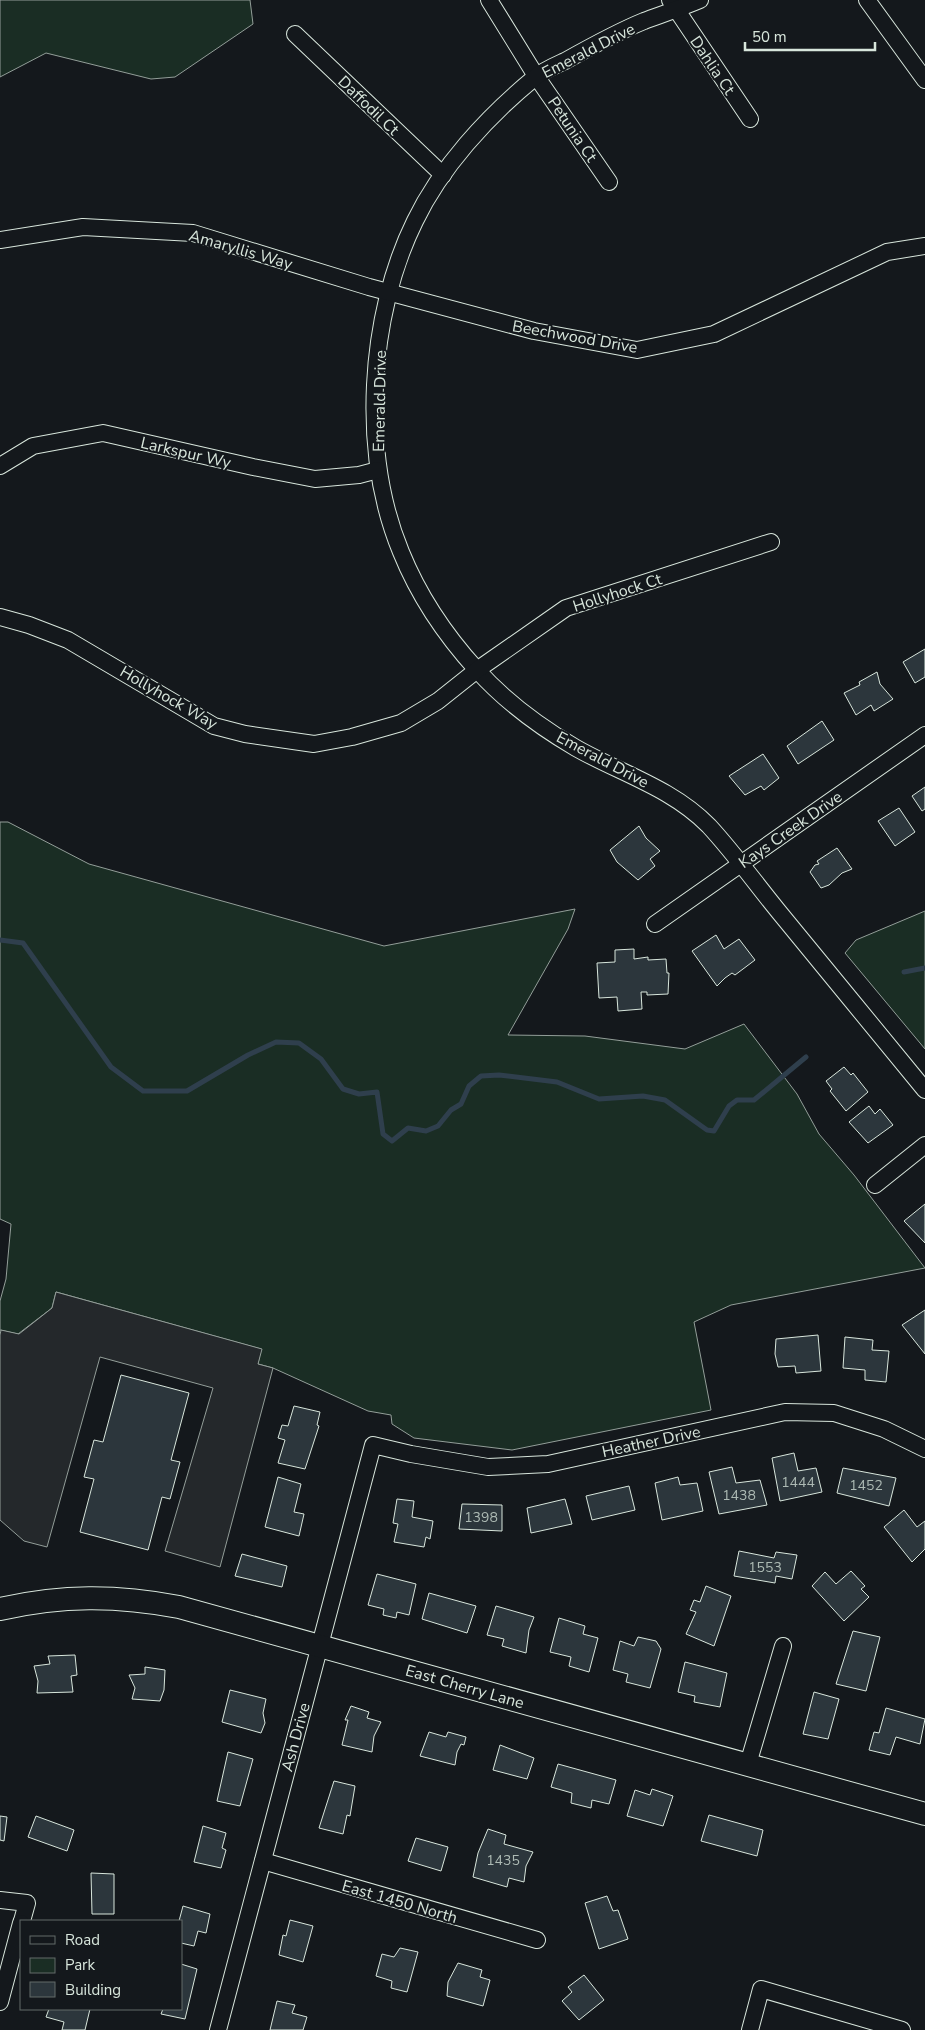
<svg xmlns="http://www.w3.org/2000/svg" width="925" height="2030" viewBox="0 0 925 2030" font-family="'Nunito Sans',sans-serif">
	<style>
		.green { fill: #1a2d24; stroke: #939e99 }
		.parking { fill: #24282b; stroke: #939e99 }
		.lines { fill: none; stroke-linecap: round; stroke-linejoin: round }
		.stream { stroke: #2f3f4d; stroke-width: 5 }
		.building { fill: #2c363c; stroke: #d8e6dc }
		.street-casing { stroke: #d8e6dc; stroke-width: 18 }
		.secondary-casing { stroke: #d8e6dc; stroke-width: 24 }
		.street { stroke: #14181c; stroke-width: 16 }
		.secondary { stroke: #14181c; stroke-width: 22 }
		.labels { text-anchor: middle; stroke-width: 4; stroke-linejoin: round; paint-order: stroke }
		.number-label { font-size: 14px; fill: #adbab4 }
		.street-label { font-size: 16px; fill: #d8e6dc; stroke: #14181c }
	</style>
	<rect width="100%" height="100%" fill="#14181c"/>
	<g class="green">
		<path d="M0 0H250L253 24 175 77 151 79 46 53 0 77Z"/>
		<path d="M0 822H8L89 864 384 946 575 909 568 929 508 1035 585 1036 685 1049 744 1024 797 1094 819 1134 854 1175 925 1268 731 1305 694 1322 711 1410 512 1450 414 1438 392 1424 391 1415 368 1411 273 1368 258 1364 261 1349 56 1292 52 1308 18 1334 0 1330V1301L6 1279 11 1224 0 1219Z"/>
		<path d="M925 911V1049L845 953 856 940Z"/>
	</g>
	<path class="parking" d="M56 1292 262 1349 258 1364 273 1368 220 1567 165 1551 213 1388 100 1357 47 1547 24 1541 0 1520V1335L1 1330 19 1334 52 1308Z"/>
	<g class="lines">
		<g class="stream">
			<path d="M0 940 23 943 111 1067 143 1091H187L248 1055 276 1042 299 1043 321 1059 343 1089 359 1094 377 1092 383 1134 392 1141 408 1128 426 1131 438 1126 451 1110 461 1104 469 1086 481 1076 499 1075 557 1082 599 1099 643 1096 665 1100 707 1130 714 1131 729 1106 737 1100H754L806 1057"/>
			<path d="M904 972 925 968"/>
		</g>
	</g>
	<g class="building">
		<path d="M925 649V677L915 683 903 662Z"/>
		<path d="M877 672 880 684 893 699 874 711 871 705 856 715 844 693 860 685 859 682Z"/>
		<path d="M822 721 834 740 798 764 787 746Z"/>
		<path d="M763 754 779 778 764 790 761 786 745 795 729 776Z"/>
		<path d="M925 787V809L922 811 912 796Z"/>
		<path d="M899 808 915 832 895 846 878 821Z"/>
		<path d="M639 826 646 838 660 851 650 859 655 866 638 880 617 862 610 850Z"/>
		<path d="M837 848 852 869 842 873 829 885 821 888 810 872 815 865 819 864 817 861Z"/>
		<path d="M716 935 724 949 739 939 755 960 735 975 732 973 725 978 717 986 692 951Z"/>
		<path d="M634 949V959L648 957V960L666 959 667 973H669L668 994 647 995V992H641L642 1009 618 1011 617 997 599 998 597 963 615 962V950Z"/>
		<path d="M844 1067 851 1075 853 1073 868 1092 846 1111 830 1091 832 1089 826 1081Z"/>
		<path d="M869 1106 875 1114 880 1109 893 1125 868 1143 849 1122Z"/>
		<path d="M925 1204V1243L904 1221Z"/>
		<path d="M925 1310V1354L902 1325Z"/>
		<path d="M818 1335 821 1371 796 1373 795 1366 778 1367 775 1354 776 1339Z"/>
		<path d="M845 1337 873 1340 872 1350 889 1351 886 1382 865 1380V1370L843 1368Z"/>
		<path d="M121 1375 189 1393 171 1460 180 1462 170 1499 162 1497 148 1550 80 1532 94 1479 84 1477 94 1440 103 1442Z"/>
		<path d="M294 1406 320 1412 317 1425 319 1426 305 1469 278 1463 285 1440 278 1438 282 1425 288 1426Z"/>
		<path d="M794 1453 798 1471 816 1468 822 1492 780 1501 772 1458Z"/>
		<path d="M732 1467 736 1483 760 1480 767 1505 719 1514 709 1472Z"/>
		<path d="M843 1468 896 1478 889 1506 837 1493Z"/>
		<path d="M278 1477 301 1484 294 1512 304 1514 299 1536 265 1527Z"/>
		<path d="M678 1477 680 1485 697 1483 703 1511 662 1520 655 1483Z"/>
		<path d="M629 1486 635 1510 592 1520 586 1496Z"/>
		<path d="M397 1499 414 1501 412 1517 433 1521 430 1539 426 1537 424 1547 394 1542 398 1524 393 1523Z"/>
		<path d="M565 1499 572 1524 531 1533 527 1508Z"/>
		<path d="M462 1504 502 1505V1531L459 1529Z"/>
		<path d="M904 1510 917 1527 925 1521V1549L912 1562 884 1527Z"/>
		<path d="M739 1551 774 1558 776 1552 797 1555 792 1579 776 1576 775 1583 734 1576Z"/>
		<path d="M242 1554 287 1566 282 1587 235 1576Z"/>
		<path d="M851 1571 865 1586 861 1589 869 1597 844 1621 812 1586 825 1572 836 1584Z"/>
		<path d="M377 1574 416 1584 409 1615 397 1612 396 1618 383 1615 384 1609 368 1605Z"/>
		<path d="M706 1586 731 1596 714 1646 686 1634 696 1612 690 1610 694 1600 700 1602Z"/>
		<path d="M429 1593 476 1606 467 1633 422 1619Z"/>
		<path d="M496 1606 534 1617 529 1630 526 1653 502 1646 504 1639 487 1635Z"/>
		<path d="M559 1618 585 1626 583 1634 598 1638 589 1672 569 1666 571 1657 550 1652Z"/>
		<path d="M853 1631 880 1637 866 1691 836 1684Z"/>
		<path d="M638 1637 656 1641 661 1649 650 1688 626 1682 628 1674 613 1670 620 1641 634 1646Z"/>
		<path d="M75 1655 77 1675 71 1676 73 1692 37 1693 38 1681 34 1666 50 1664 48 1656Z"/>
		<path d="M685 1662 727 1673 720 1707 694 1702 695 1696 678 1692Z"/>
		<path d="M145 1667 165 1670 164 1690 160 1701 132 1699 135 1688 129 1675 145 1674Z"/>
		<path d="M230 1690 266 1699 263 1713 265 1723 261 1733 222 1722Z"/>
		<path d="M814 1692 839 1699 828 1739 803 1734Z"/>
		<path d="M351 1706 369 1712 367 1718 381 1722 374 1736 372 1752 342 1745 348 1720H345Z"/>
		<path d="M886 1708 925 1719 920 1744 896 1737 890 1755 869 1750 874 1732 879 1733Z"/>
		<path d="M429 1732 446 1737 448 1732 466 1737 464 1745 461 1744 457 1752 455 1765 420 1756Z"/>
		<path d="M500 1745 534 1758 527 1779 493 1770Z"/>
		<path d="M228 1752 253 1759 240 1806 217 1801Z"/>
		<path d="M558 1764 616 1780 609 1804 592 1800 591 1808 571 1803 572 1793 551 1787Z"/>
		<path d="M334 1781 355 1786 350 1816 347 1815 343 1834 319 1828Z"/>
		<path d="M652 1789 673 1796 663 1826 627 1816 635 1790 650 1795Z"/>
		<path d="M709 1815 763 1830 757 1856 701 1841Z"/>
		<path d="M0 1816 7 1817 4 1841 0 1840Z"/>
		<path d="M36 1816 74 1830 67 1851 28 1837Z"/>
		<path d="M203 1826 226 1833 222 1848 226 1850 221 1868 194 1862Z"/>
		<path d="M488 1829 506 1835 504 1844 533 1852 526 1866 524 1882 509 1878 507 1887 473 1877 478 1853Z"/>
		<path d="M416 1838 448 1847 441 1871 408 1861Z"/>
		<path d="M91 1873 114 1874V1914H92Z"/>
		<path d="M607 1896 613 1911 618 1910 628 1939 599 1949 585 1903Z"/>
		<path d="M183 1906 210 1914 206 1933 198 1931 194 1946 181 1943V1921H179Z"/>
		<path d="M290 1920 313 1926 303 1962 279 1955 283 1935 286 1936Z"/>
		<path d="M400 1948 418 1952 407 1992 391 1988 392 1981 376 1976 382 1954 394 1957Z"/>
		<path d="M458 1963 482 1970 480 1977 490 1980 483 2006 447 1996 448 1982Z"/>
		<path d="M181 1964 197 1969 185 2019 161 2014 163 2009H181Z"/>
		<path d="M584 1975 604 2000 579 2020 562 2001 572 1992 568 1987Z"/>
		<path d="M277 2001 295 2005 292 2013 307 2017 303 2030H270Z"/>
		<path d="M49 2009H90L85 2030H62L64 2022 46 2017Z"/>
	</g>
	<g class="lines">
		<defs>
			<g id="street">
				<path d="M489 0 536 76 609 182"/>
				<path d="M670 0 750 119"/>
				<path d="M700 0C681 8 663 14 644 21 617 32 590 47 565 61 554 66 542 71 533 79 487 117 441 167 415 221 368 316 360 453 401 552 418 594 446 636 477 670 505 701 540 727 576 748 620 773 672 788 709 826 734 853 756 884 779 912 828 971 876 1031 925 1090"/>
				<path d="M867 0 925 80"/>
				<path d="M295 34 443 175"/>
				<path d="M0 240 83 227 193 233 369 287 534 331 637 350 714 334 887 252 925 246"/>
				<path d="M0 466 33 446 103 433 253 467 315 479 359 475 378 470"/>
				<path d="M0 617 29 625 68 640 214 726 245 734 314 744 352 737 401 723 438 701 477 670 566 608 771 542"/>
				<path d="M655 924 925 735"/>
				<path d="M875 1185 925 1145"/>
				<path d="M748 1764 783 1646"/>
				<path d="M263 1861 537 1940"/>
				<path d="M0 1900 27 1903 22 1921"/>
				<path d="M0 2002 21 1923"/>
				<path d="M218 2030 373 1445 411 1454 488 1467 548 1464 785 1412 834 1413 884 1429 925 1449"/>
				<path d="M750 2030 761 1989 902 2030"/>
			</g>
			<path id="secondary" d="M0 1609C62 1595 116 1595 179 1607L925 1814"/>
		</defs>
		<use href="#street" class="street-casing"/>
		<use href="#secondary" class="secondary-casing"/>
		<use href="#street" class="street"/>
		<use href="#secondary" class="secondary"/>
	</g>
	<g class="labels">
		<g class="number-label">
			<text x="798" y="1487">1444</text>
			<text x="866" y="1490">1452</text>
			<text x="739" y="1500">1438</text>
			<text x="481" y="1522">1398</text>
			<text x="765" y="1572">1553</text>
			<text x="503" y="1865">1435</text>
		</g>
		<g class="street-label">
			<text transform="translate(588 50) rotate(-27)" y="6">Emerald Drive</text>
			<text transform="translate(713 65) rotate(56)" y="6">Dahlia Ct</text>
			<text transform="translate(369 105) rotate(44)" y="6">Daffodil Ct</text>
			<text transform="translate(573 129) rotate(56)" y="6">Petunia Ct</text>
			<text transform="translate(241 249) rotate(16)" y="6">Amaryllis Way</text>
			<text transform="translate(575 336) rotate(10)" y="6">Beechwood Drive</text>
			<text transform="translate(379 401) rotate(-89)" y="6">Emerald Drive</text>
			<text transform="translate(186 452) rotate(13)" y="6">Larkspur Wy</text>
			<text transform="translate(617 592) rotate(-18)" y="6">Hollyhock Ct</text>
			<text transform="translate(169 697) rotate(30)" y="6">Hollyhock Way</text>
			<text transform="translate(603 759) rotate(28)" y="6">Emerald Drive</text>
			<text transform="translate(790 829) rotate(-35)" y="6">Kays Creek Drive</text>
			<text transform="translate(651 1441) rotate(-12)" y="6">Heather Drive</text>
			<text transform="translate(465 1686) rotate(16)" y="6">East Cherry Lane</text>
			<text transform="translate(295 1737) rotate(-75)" y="6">Ash Drive</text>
			<text transform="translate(400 1901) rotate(16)" y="6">East 1450 North</text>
		</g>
	</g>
	<rect x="20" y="1920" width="162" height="90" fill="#14181c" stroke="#626a69"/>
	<rect x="30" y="1936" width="25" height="8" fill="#14181c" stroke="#626a69"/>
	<text x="65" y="1945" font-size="15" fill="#d8e6dc">Road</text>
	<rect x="30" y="1958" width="25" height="15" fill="#1a2d24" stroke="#626a69"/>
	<text x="65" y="1970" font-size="15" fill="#d8e6dc">Park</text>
	<rect x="30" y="1982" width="25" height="15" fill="#2c363c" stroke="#626a69"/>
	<text x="65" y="1995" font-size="15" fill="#d8e6dc">Building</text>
	<path d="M745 42v8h130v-8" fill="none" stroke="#d8e6dc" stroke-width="2.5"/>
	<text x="752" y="42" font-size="15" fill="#d8e6dc" stroke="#14181c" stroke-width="4" paint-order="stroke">50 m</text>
</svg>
